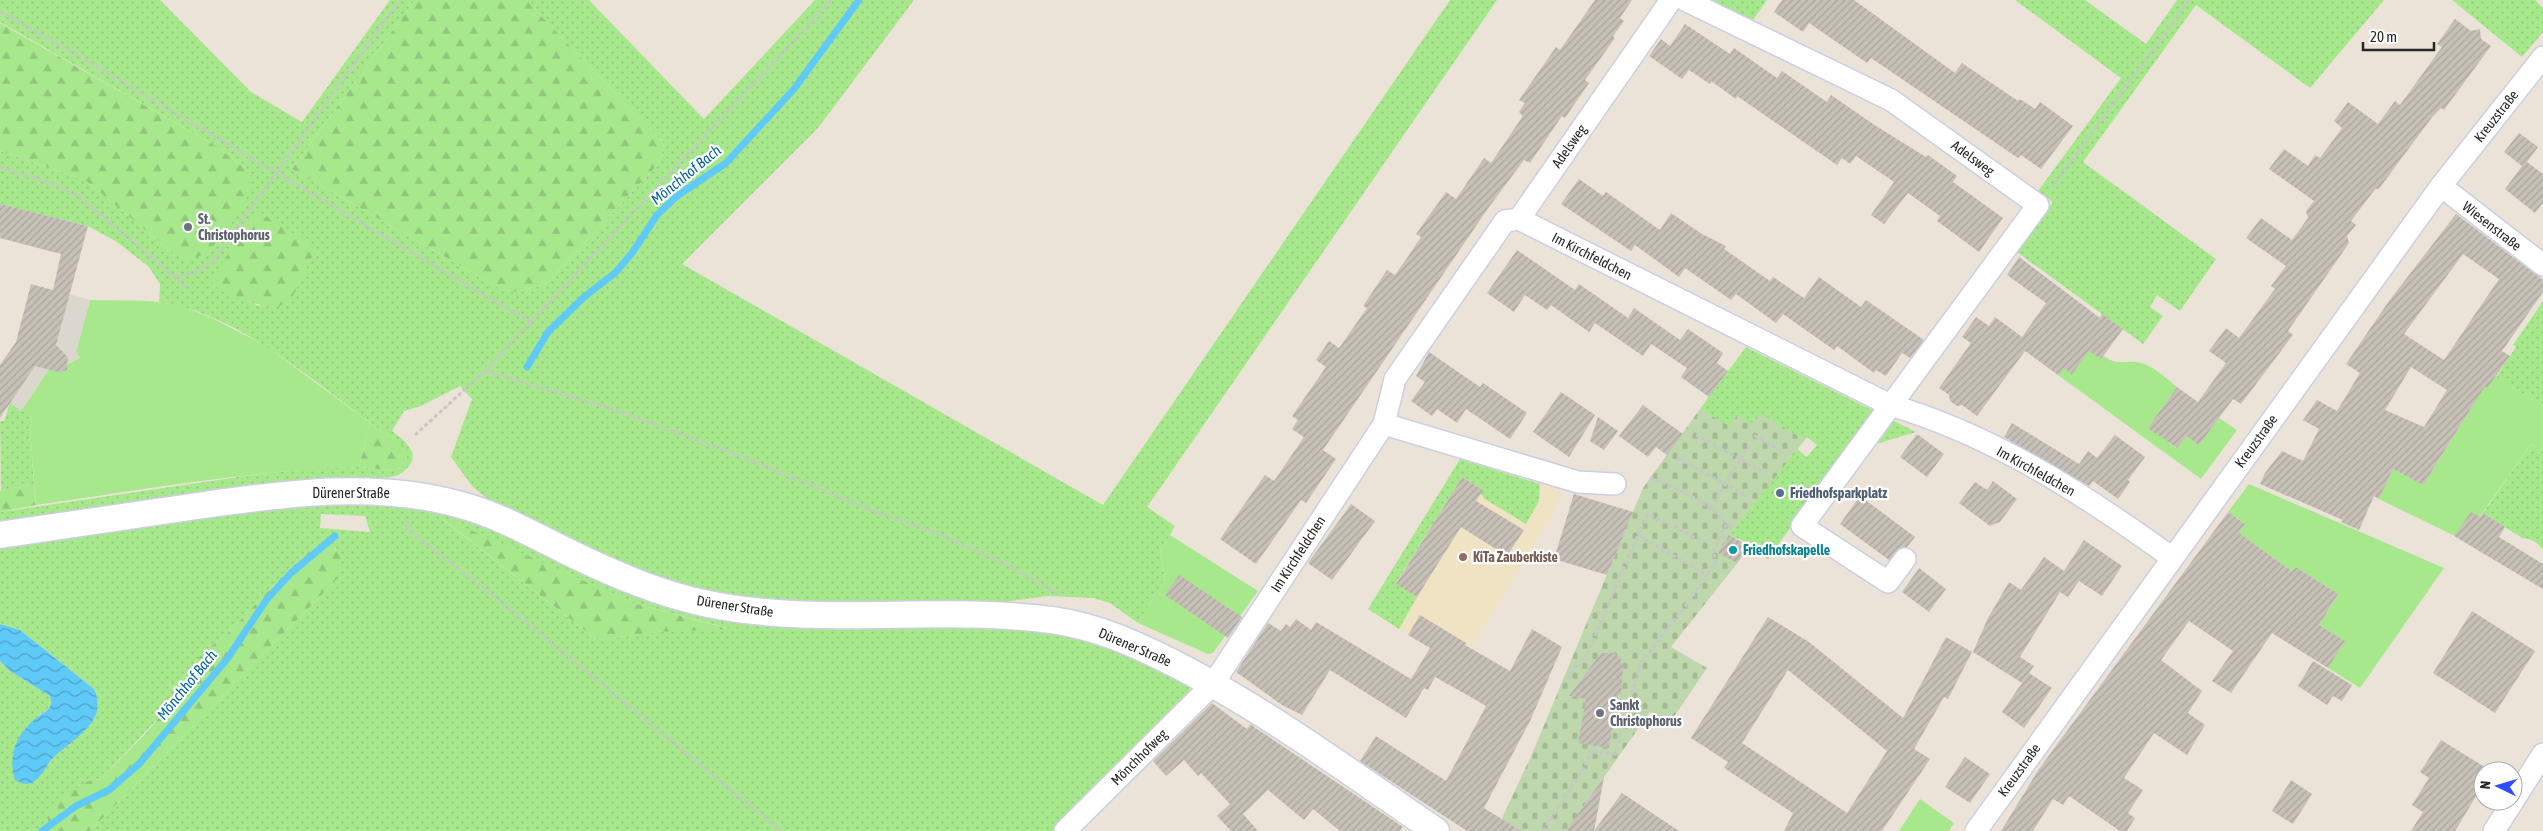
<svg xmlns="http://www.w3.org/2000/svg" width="2543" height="831" viewBox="0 0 2543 831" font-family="'Asap Condensed',sans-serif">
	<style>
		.education { fill: #efe3c4 }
		.grass { fill: url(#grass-dots); fill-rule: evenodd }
		.forest { fill: url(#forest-firs) }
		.cemetery { fill: url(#cemetery-stones) }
		.garden { fill: #a8e88d }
		.plaza { fill: #dbd6ce }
		.water { fill: url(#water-waves) }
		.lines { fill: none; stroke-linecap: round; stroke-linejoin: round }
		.stream { stroke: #5fc9f8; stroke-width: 7 }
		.building { fill: url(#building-hatch); fill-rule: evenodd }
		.minor-casing { stroke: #cccfe2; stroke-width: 24 }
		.tertiary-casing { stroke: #cccfe2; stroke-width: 29 }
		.path { stroke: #c7c7c7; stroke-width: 3; stroke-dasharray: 4 2.5; stroke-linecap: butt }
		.minor { stroke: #fff; stroke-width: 21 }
		.tertiary { stroke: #fff; stroke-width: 26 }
		.worship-dot { fill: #6b7280; stroke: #fff; stroke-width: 2 }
		.service-dot { fill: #5c6f8a; stroke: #fff; stroke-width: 2 }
		.culture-dot { fill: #0f9aa8; stroke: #fff; stroke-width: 2 }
		.education-dot { fill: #8d6e63; stroke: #fff; stroke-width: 2 }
		.labels { text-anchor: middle; stroke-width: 4.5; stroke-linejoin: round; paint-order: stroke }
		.street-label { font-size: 14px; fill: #272727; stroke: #fff }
		.worship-label { font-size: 14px; font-weight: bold; fill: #5b616d; stroke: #fff; text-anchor: start }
		.service-label { font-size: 14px; font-weight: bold; fill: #4e5e75; stroke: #fff; text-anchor: start }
		.culture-label { font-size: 14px; font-weight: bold; fill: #0d838f; stroke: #fff; text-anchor: start }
		.education-label { font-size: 14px; font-weight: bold; fill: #785e54; stroke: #fff; text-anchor: start }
		.water-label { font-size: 15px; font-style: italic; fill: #0263a0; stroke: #fff }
	</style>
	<defs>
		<pattern id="grass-dots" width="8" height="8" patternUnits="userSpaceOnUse" patternTransform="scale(1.25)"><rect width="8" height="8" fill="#a8e88d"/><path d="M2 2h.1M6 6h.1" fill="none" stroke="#91c77a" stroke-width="1.8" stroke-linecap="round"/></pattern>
		<pattern id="forest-firs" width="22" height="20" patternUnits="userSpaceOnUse" patternTransform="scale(1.25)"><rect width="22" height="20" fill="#a8e88d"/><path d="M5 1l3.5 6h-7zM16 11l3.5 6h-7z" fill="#91c77a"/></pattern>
		<pattern id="cemetery-stones" width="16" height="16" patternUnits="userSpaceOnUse" patternTransform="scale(1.25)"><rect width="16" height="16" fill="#bfd7ac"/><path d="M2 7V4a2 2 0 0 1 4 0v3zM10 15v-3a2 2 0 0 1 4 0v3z" fill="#a4b994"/></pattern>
		<pattern id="water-waves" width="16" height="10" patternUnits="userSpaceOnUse" patternTransform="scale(1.25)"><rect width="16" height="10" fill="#5fc9f8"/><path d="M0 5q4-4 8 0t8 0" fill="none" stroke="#4ea3c9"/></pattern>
		<pattern id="building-hatch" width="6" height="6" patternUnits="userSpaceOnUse" patternTransform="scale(1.25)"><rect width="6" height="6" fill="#c6c0b7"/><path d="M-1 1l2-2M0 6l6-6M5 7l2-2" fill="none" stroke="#aaa59d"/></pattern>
	</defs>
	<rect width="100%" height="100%" fill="#ebe3d7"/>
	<path class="education" d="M1460 459 1561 490 1553 514 1472 647 1442 628 1430 648 1368 609Z"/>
	<g class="grass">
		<path d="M0 0H160L251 92 302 122 390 0H415L292 169 501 289 517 292 547 283 659 163 664 144 526 0H589L704 119 815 0H914L818 128 682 264 1103 505 1450 0H1497L1147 507 1175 526 1160 553 1165 579 1138 623 1110 603 1093 598 1048 596 981 605H877L738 599 647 576 558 535 521 514 485 497 472 486 451 457 472 399 460 386 421 406 404 411 392 431C408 443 425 457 400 474 388 482 317 479 298 481 198 489 99 508 0 521V512L252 475 317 468 359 467 388 470 403 468 407 457V448C331 400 250 315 159 302L160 284 149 267 117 242 88 226 0 204V151L85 180 175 255 249 171 216 146 0 22ZM305 273 259 306 217 287Z"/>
		<path d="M1712 0H1767L1753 20Z"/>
		<path d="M2015 0H2085L2146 44 2177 0H2384L2310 88 2196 5 2083 162 2216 259 2180 311 2157 295 2150 307 2163 316 2143 344 2017 252 2053 202 2038 191 2121 78Z"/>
		<path d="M2452 0H2535L2543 8V32L2522 57Z"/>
		<path d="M2543 301V407L2496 377 2516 347 2513 345Z"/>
		<path d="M1746 347 1916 432 1843 454 1768 559 1749 547 1751 544 1729 535 1797 449 1807 457 1817 445 1807 437 1805 440 1759 414 1752 424 1729 427 1700 409Z"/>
		<path d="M10 403 32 416 30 429 34 483 1 491 0 421H4Z"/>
		<path d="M2531 444 2543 451V551C2540 543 2530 538 2522 538L2483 513Z"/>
		<path d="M1460 459 1540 484 1539 501 1526 524 1483 498 1484 497 1480 494 1483 490 1462 477 1396 583 1417 597 1399 629 1368 609Z"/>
		<path d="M346 501H368L440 511 506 533 622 589 1024 627 1106 643 1187 682 1191 694 1056 831H90L337 579 336 549 314 543 231 630 204 652 187 671 164 712 101 779 88 781 42 831H0V661L10 671 50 696C53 707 47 710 38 716L41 774C47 765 53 757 61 750 81 734 108 718 94 689L20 630 0 624V546L231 513ZM321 514 365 516 370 532 320 528ZM441 518 633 603 728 628 656 632 597 640Z"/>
	</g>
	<g class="forest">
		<path d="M415 0H526L664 144 659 163 547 283 517 292 501 289 292 169Z"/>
		<path d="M0 23 216 146 249 171C250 176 251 182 250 187 244 208 214 257 190 259 186 260 180 257 175 255L85 180 0 151Z"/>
		<path d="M257 211 316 248 293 296 279 307C256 306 227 297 210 281Z"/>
		<path d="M370 423 407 448V457L403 468 388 470 359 467Z"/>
		<path d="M34 483 36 505 0 512V491Z"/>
		<path d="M439 516 633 603 730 629 656 632 597 640Z"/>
		<path d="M314 543C326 545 334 546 341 556L337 579 90 831H42L47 826 49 812 73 791 88 781 101 779 146 733 164 712 187 671 204 652 231 630Z"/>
	</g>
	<path class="cemetery" d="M1700 409 1729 426 1737 415 1752 424 1759 413 1805 440 1729 535 1741 542 1745 541 1751 544 1750 547 1671 647 1707 668 1669 724 1650 712 1566 831H1496L1532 754 1643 488Z"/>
	<g class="garden">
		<path d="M90 300 149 301 179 305 214 319 266 346 370 423 359 467C251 470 143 490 36 505L30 429 32 416 21 411 49 369 64 370 68 364 80 358 76 352Z"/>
		<path d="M2080 344 2101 359 2104 356C2118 367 2126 359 2141 363 2154 366 2167 379 2177 387L2149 427 2176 448 2186 436 2199 445 2219 418 2237 430 2201 479 2058 375Z"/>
		<path d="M2489 372 2543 407V451L2531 444 2463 540 2379 499 2393 469 2423 485 2472 407Z"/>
		<path d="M2249 484 2444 568 2360 688 2328 668 2344 641 2319 625 2338 594 2296 567 2292 571 2239 533 2245 524 2228 512Z"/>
		<path d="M1170 535 1258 591 1213 653 1208 654 1138 623 1165 579 1160 553Z"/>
		<path d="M1920 799 1954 823 1949 831H1899Z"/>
	</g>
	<g class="plaza">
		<path d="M69 294 90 300 76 352 80 358 68 364V357L55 350Z"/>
		<path d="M35 366 49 369 21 411 10 403Z"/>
	</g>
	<path class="water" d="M0 624 20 630 94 689C110 722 72 739 53 758 46 765 42 777 33 782 27 786 21 783 15 780 8 757 15 736 34 720 38 716 46 712 49 708 52 704 51 700 50 696L10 671 0 661Z"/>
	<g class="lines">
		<g class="stream">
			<path d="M527 367 548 332 584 297 615 273 632 253 657 215 677 196 726 163 794 89 859 0"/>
			<path d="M42 831 76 806 109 790 140 763 227 659 267 599 291 573 335 536"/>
		</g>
	</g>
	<g class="building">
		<path d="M1595 0H1632L1620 18 1624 21 1613 36 1615 38 1585 80 1589 83 1565 118 1562 116 1530 163 1524 160 1489 207 1323 450 1336 459 1306 503 1301 500 1256 564 1220 539 1265 475 1274 481 1304 437 1292 429 1298 420 1292 416 1326 367 1316 360 1329 341 1339 348 1367 308 1363 306 1387 270 1395 275 1407 258 1421 237 1416 234 1446 192 1456 199 1484 158 1491 163 1523 116 1519 112 1525 103 1519 100 1556 47 1560 50Z"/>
		<path d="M1782 0H1854L1955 73 1962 63 2018 101 2020 99 2035 109 2040 102 2073 126 2041 169 2021 155 2018 158 1871 58 1867 63 1809 23 1803 32 1774 12Z"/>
		<path d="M2455 19 2471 31 2480 29 2481 39 2491 46 2444 110 2441 108 2433 116 2378 190 2376 188 2351 221 2356 225 2347 236 2349 243 2288 331 2293 335 2241 404 2233 399 2199 445 2186 436 2177 448 2148 428 2177 387 2198 402 2226 363 2209 351 2226 328 2239 338 2275 289 2271 286 2286 266 2246 238 2261 218 2292 240 2308 218 2306 211 2314 201 2269 169 2284 149 2308 166 2315 155 2320 158 2342 128 2334 121 2348 102 2378 124 2395 101 2400 105 2442 47 2437 44Z"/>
		<path d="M1685 24 1730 54 1734 48 1777 78 1782 71 1827 102 1831 95 1876 126 1926 157 1928 155 1957 176 1953 182 2003 218 1979 252 1937 221 1940 216 1908 193 1884 224 1871 215 1894 182 1856 156 1850 164 1842 158 1837 165 1737 96 1736 99 1711 81 1710 84 1689 70 1682 79 1649 56 1661 39 1670 46Z"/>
		<path d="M2519 133 2538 147 2527 162 2543 174V203L2535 213 2505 189 2522 166 2504 152Z"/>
		<path d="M1579 179 1603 196 1606 192 1660 230 1671 213 1702 234 1726 246 1724 249 1770 281 1773 277 1804 298 1819 277 1861 307 1866 300 1924 340 1910 358 1902 353 1886 376 1876 370 1874 373 1837 346 1834 350 1783 314 1776 323 1736 294 1731 300 1685 268 1679 277 1635 245 1631 251 1561 204Z"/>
		<path d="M0 204 88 226 56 345 68 357 67 370 58 372 35 366 0 418V365L16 342 31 284 53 290 61 254 0 238Z"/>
		<path d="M2456 214 2543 280V292L2502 351 2510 356 2487 388 2485 386 2423 485 2393 469 2379 499 2374 496 2359 530 2341 522 2343 520 2260 484 2265 473 2282 451 2303 461 2319 429 2303 420 2317 400 2337 411 2360 373 2346 364 2389 301ZM2463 254 2499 279 2444 360 2404 334ZM2411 367 2447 390 2424 427 2385 410Z"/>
		<path d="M1517 250 1575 290 1579 284 1628 318 1634 308 1680 340 1688 329 1723 353 1717 363 1728 371 1709 397 1681 377 1687 368 1651 344 1643 356 1595 323 1589 332 1551 305 1547 310 1525 295 1514 312 1487 293Z"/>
		<path d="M2019 257 2100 318 2102 314 2123 329 2101 359 2089 351 2072 374 2064 368 2058 375 2025 351 1977 416 1962 405 1957 406 1950 401 1949 395 1939 388 1971 343 1962 337 1976 317 1989 326 1995 317 2022 337 2046 303 2007 275Z"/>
		<path d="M1429 352 1480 387 1483 383 1527 413 1510 439 1466 409 1457 423 1437 409 1432 416 1411 401 1425 382 1416 376Z"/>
		<path d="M1561 392 1595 415 1569 457 1533 432Z"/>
		<path d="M1643 405 1683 434 1667 455 1656 447 1648 457 1619 436Z"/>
		<path d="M1598 417 1618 431 1604 450 1590 441Z"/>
		<path d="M2012 423 2079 464 2088 451 2097 458 2115 435 2145 457 2128 480 2130 482 2118 499 2093 481 2089 486 2004 437Z"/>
		<path d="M1917 434 1944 454 1927 477 1900 457Z"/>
		<path d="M1462 477 1483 490 1476 501 1524 530 1507 556 1461 527 1417 597 1396 584Z"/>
		<path d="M1993 481 2017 499 2000 522 1990 526 1959 503 1975 482 1987 490Z"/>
		<path d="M1574 494 1633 512 1607 575 1554 559Z"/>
		<path d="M1860 496 1915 537 1907 547 1900 548 1889 560 1840 524Z"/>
		<path d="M1351 504 1375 521 1332 580 1308 563Z"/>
		<path d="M2228 512 2245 524 2239 533 2292 571 2296 567 2338 594 2319 625 2345 641 2328 668 2272 633 2231 693 2212 681 2233 651 2189 621 2161 660 2202 691 2188 713 2205 725 2187 755 2154 733 2124 778 2143 790 2128 813 2135 818 2127 831H2120L2069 796 2063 805 2053 799 2033 831H2001L2039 769Z"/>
		<path d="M2471 512 2480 517 2483 513 2505 527 2499 537 2543 564V589L2454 536Z"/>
		<path d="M1729 535 1747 545 1737 563 1718 553Z"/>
		<path d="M2084 540 2122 566 2102 596 2079 581 2068 597 2060 592 2020 657 2034 666 2022 683 1973 652 1988 618 2009 582 2021 590 2044 557 2064 571Z"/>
		<path d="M1919 568 1946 589 1929 612 1902 592Z"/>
		<path d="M1179 575 1242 617 1228 638 1165 595Z"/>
		<path d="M2472 611 2535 651 2495 713 2433 673Z"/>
		<path d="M1420 615 1466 643 1465 645 1510 671 1532 629 1562 647 1530 721 1484 808 1521 831H1467L1360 761 1376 736 1446 781 1486 706 1469 696 1435 677 1428 690 1424 688 1406 718 1330 670 1302 715 1282 705 1236 672 1268 623 1281 631 1286 624 1290 627 1296 619 1311 630 1316 622 1411 679 1430 648 1408 635Z"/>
		<path d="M1768 617 1809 642 1903 718 1946 637 1972 652 1948 699 1944 697 1914 749 1930 759 1882 831H1784L1793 813 1724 768 1728 762 1691 738ZM1788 670 1887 751 1847 813 1742 743Z"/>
		<path d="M1601 653H1613L1620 657 1623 667 1621 695H1618L1609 748 1578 743 1586 699 1569 696Z"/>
		<path d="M2313 661 2352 685 2342 701 2333 696 2327 705 2298 686Z"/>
		<path d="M2029 673 2052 688 2024 728 2002 712Z"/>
		<path d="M1212 703 1247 729 1251 724 1254 727 1403 827 1400 831H1340L1313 809 1304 820 1268 790 1243 814 1258 831H1231L1217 816 1230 804 1201 773 1198 776 1184 760 1166 776 1153 761Z"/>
		<path d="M2441 740 2483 766V785L2455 831H2411L2423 812 2412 805 2429 778 2420 772Z"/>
		<path d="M1965 757 1990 774 1970 803 1945 787Z"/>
		<path d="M1604 777 1594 831H1566L1582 808Z"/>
		<path d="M2291 780 2312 794 2293 824 2272 811Z"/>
		<path d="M1622 793 1679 831H1594Z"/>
	</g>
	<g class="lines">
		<defs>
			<g id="minor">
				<path d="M1685 0 1891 100 2038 205 1802 526 1888 582 1905 559"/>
				<path d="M2441 186 2543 265"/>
				<path d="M1519 219 1671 0"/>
				<path d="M1384 424 1395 379 1505 221 1519 219 1890 405C1993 435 2085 495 2171 557"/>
				<path d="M1065 831 1213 684 1384 424 1578 482 1615 484"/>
				<path d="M1976 831 2441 186 2543 57"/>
				<path d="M2494 831 2543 754"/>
			</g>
			<path id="tertiary" d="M0 535C68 525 136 515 204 505 289 493 377 481 461 505 498 515 532 534 566 551 611 573 659 594 708 604 821 627 937 605 1051 620 1097 626 1138 645 1179 666 1270 713 1352 774 1436 831"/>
		</defs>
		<use href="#minor" class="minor-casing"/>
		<use href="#tertiary" class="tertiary-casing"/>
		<g class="path">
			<path d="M0 11C177 113 353 219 531 322"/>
			<path d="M0 167 56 185 79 197 189 289"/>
			<path d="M2052 187 2189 0"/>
			<path d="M174 277 199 271 213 261 400 0"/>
			<path d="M485 371 615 410 743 457 871 510 933 532 1004 563 1059 594"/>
			<path d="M415 435 485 371 832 0"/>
			<path d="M1696 435 1765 473"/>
			<path d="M1678 458 1748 497"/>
			<path d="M1650 478C1671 485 1716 505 1726 525"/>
			<path d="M1710 508 1755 436 1783 452"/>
			<path d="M407 520 408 530 498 599 781 831"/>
			<path d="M1638 535 1648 514 1704 542"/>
			<path d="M1569 679 1574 667 1581 664 1588 652 1638 535 1707 575"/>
			<path d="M1593 752 1615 754 1640 665 1692 597 1716 561 1713 551 1726 525 1734 529"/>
			<path d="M1516 831 1517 829"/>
			<path d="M1543 831 1584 768 1594 746"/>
		</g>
		<use href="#minor" class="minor"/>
		<use href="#tertiary" class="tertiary"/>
	</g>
	<g class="worship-dot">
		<circle cx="188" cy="227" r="5"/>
		<circle cx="1600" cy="713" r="5"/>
	</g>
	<circle class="service-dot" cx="1780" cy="493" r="5"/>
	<circle class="culture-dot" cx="1733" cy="550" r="5"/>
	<circle class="education-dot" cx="1463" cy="557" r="5"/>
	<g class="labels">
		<g class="street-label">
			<text transform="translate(2496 116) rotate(-52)" y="5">Kreuzstraße</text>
			<text transform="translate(1569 146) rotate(-55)" y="5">Adelsweg</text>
			<text transform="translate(1973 158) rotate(36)" y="5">Adelsweg</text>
			<text transform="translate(2492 226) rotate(38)" y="5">Wiesenstraße</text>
			<text transform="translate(1592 256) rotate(27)" y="5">Im Kirchfeldchen</text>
			<text transform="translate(2256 441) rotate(-54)" y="5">Kreuzstraße</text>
			<text transform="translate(2036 471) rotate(29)" y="5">Im Kirchfeldchen</text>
			<text x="351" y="498">Dürener Straße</text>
			<text transform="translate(1298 554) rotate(-57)" y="5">Im Kirchfeldchen</text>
			<text transform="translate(735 606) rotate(9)" y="5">Dürener Straße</text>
			<text transform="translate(1135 647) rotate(23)" y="5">Dürener Straße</text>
			<text transform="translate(1139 757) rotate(-45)" y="5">Mönchhofweg</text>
			<text transform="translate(2019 770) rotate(-54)" y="5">Kreuzstraße</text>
		</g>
		<g class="worship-label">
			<text x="198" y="224">St.<tspan x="198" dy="16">Christophorus</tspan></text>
			<text x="1610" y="710">Sankt<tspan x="1610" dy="16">Christophorus</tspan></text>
		</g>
		<g class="service-label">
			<text x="1790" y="498">Friedhofsparkplatz</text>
		</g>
		<g class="culture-label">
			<text x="1743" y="555">Friedhofskapelle</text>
		</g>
		<g class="education-label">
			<text x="1473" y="562">KiTa Zauberkiste</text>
		</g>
		<g class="water-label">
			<text transform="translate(686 175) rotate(-39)" y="5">Mönchhof Bach</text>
			<text transform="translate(187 685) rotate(-51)" y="5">Mönchhof Bach</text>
		</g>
	</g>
	<g transform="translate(2498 786) rotate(275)"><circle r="24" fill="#ffffff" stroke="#a9a9a9"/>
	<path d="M0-4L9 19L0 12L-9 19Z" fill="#304eff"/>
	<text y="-8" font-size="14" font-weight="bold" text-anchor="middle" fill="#272727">N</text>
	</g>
	<path d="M2363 42v8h71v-8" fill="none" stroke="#272727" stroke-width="2.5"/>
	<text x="2370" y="42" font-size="15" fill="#272727" stroke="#ffffff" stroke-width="4" paint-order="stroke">20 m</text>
</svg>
